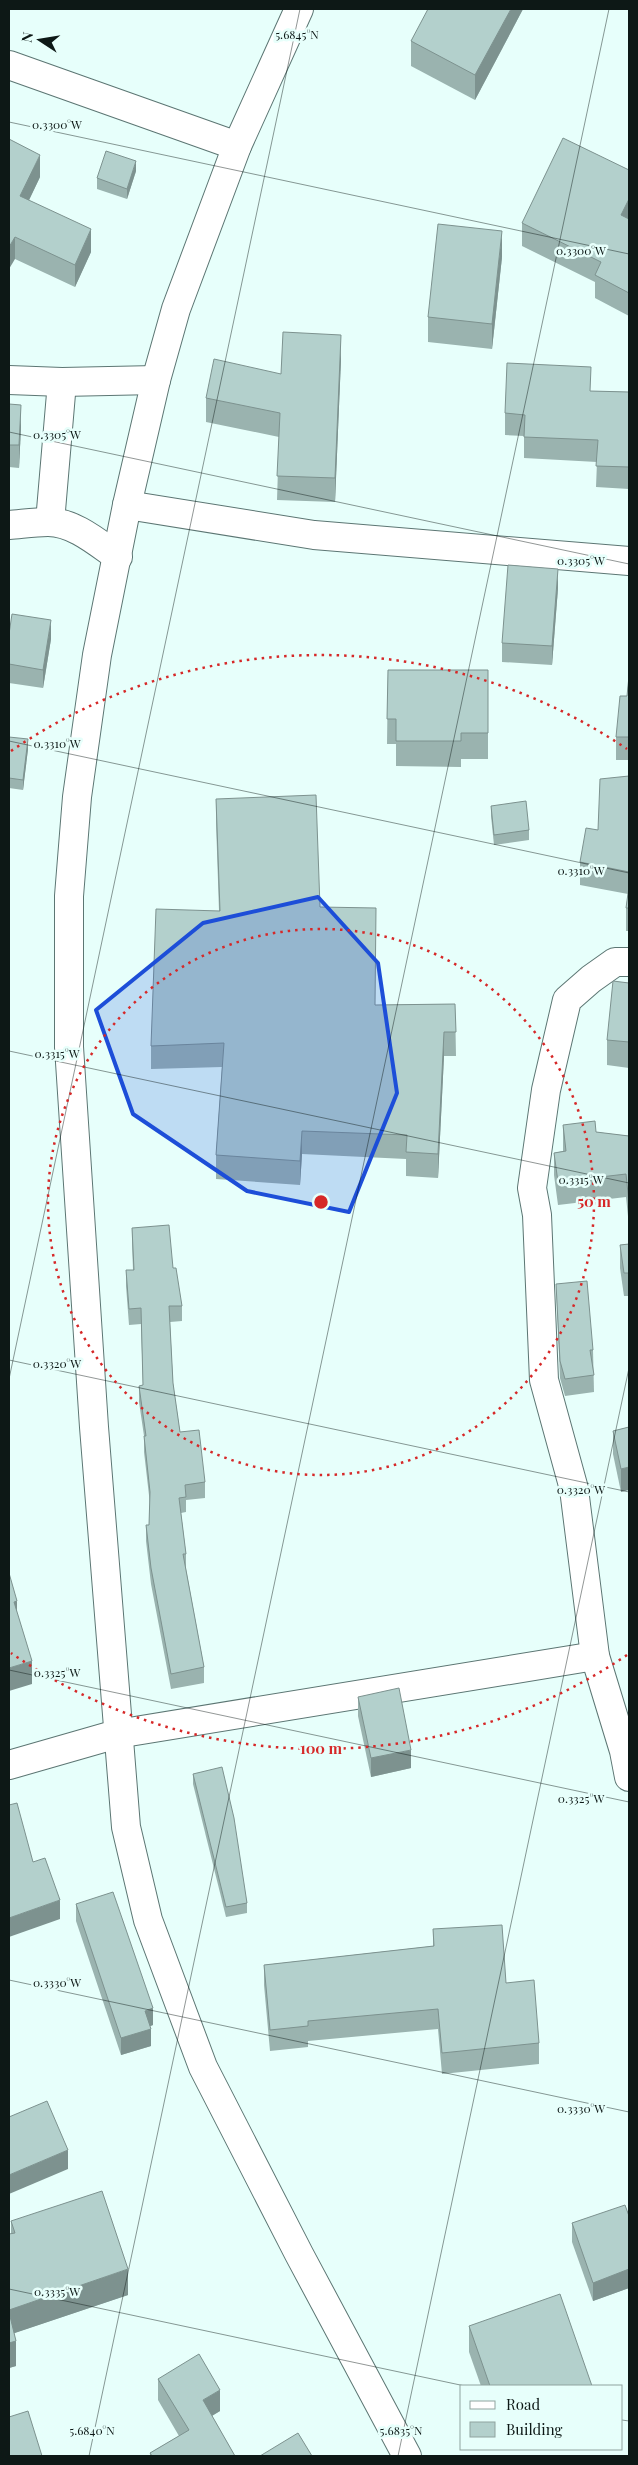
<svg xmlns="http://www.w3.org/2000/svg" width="638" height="2465" viewBox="0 0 638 2465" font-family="'Playfair Display',serif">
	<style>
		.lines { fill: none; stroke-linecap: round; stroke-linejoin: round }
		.minor-casing { stroke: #5c7673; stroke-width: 30 }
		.major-casing { stroke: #5c7673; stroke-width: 30 }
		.minor { stroke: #fff; stroke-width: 28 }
		.major { stroke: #fff; stroke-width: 28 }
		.wall { fill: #9ab3af }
		.shaded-wall { fill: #7d928f }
		.building { fill: #b3d0cc; stroke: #7d928f }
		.marked { fill: #1d4ed8; fill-opacity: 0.2; stroke: #1d4ed8; stroke-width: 4; stroke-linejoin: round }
		.ticks { fill: none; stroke: #0d1816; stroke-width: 1; stroke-opacity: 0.45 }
		.ring { fill: none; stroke: #d62828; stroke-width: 2.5; stroke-dasharray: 2.5 5 }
		.ticks-label { font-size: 12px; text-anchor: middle; fill: #0d1816; stroke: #e7fffb; stroke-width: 5; stroke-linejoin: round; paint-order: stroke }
		.centre { fill: #d62828; stroke: #e7fffb; stroke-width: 2.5 }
		.ring-label { font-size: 15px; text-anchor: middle; font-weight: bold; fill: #d62828; stroke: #e7fffb; stroke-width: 5; stroke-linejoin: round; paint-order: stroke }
	</style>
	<rect width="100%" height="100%" fill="#e7fffb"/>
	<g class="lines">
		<defs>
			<g id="minor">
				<path d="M9 65 237 146"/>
				<path d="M9 380 62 382 156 380"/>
				<path d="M127 505 314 535 629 561"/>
				<path d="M50 522 62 382"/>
				<path d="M9 525C22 524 35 522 48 522 74 522 98 543 118 557"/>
				<path d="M629 962H615L591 979 567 1000 546 1090 532 1188 537 1215 544 1380 574 1489 595 1656 624 1751 629 1777"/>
				<path d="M9 1765 117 1734 595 1656"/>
			</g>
			<path id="major" d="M299 9 237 146 176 309 156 380 127 505 97 655 77 797 69 896V1047L94 1427 126 1827 148 1920 203 2067 299 2254 407 2456"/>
		</defs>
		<use href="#minor" class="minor-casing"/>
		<use href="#major" class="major-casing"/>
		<use href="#minor" class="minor"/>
		<use href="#major" class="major"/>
	</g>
	<g class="wall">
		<path d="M523 9 475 100 411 66V41Z"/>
		<path d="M9 139 40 177 29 200 91 252 75 287 15 259Z"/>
		<path d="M629 170V316L595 298V282L522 246V223Z"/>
		<path d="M136 171 127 199 97 189V178Z"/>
		<path d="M502 257 492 349 428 342V317Z"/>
		<path d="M341 359 335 502 277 500 279 437 206 422V398L281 374Z"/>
		<path d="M591 391 629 392V489L596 487 597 462 524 458V436L505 435V413Z"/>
		<path d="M9 404 21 427 19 468 9 467Z"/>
		<path d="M558 588 552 665 502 662V643Z"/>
		<path d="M9 634 51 639 43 688 9 683Z"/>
		<path d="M388 670H488V759H461V767L396 766V744H387Z"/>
		<path d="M629 676V760H616V737L627 696Z"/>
		<path d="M9 737 28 749 23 790 9 788Z"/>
		<path d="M629 776V931H626V908L628 894 580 885V862Z"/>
		<path d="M216 799 320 907 375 1005 455 1004 456 1056H444L438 1178 406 1176V1159L302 1154 300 1185 216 1179V1155L222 1067 151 1069V1046L219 911 216 822Z"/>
		<path d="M491 806 529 830V840L494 845 491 816Z"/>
		<path d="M629 983V1068L607 1065V1040Z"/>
		<path d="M563 1125 596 1132 629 1136V1226L626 1197 558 1205 554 1175V1153L563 1151Z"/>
		<path d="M132 1228 173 1268 182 1306V1321L170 1322 173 1383 180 1432 205 1482V1498L186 1500V1512L181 1513 186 1554V1569L204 1667V1683L171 1689 151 1584 146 1541V1525H149L150 1504 144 1452V1436L139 1402V1386H143L141 1324 129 1325 126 1286V1270H133L132 1243Z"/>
		<path d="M629 1244V1296H624L620 1268V1245Z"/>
		<path d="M556 1284 593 1350 594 1392 565 1396 560 1378Z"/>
		<path d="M629 1427 621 1492 613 1454V1431Z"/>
		<path d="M358 1697 411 1768 371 1777 358 1716Z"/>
		<path d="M193 1774 247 1903V1913L226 1917 193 1784Z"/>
		<path d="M76 1904 153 2025 150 2026 151 2046 121 2055 76 1921Z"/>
		<path d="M433 1929 506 1983 539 2043V2064L442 2074 438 2029 308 2041V2047L270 2051 264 1985V1965L433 1946Z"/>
		<path d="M629 2216V2288L593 2301 572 2242V2223Z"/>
		<path d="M11 2221 128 2295 14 2333 16 2366 9 2368V2234H11Z"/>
		<path d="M469 2326 592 2386H481L469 2352Z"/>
		<path d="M158 2379 220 2411 212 2416 235 2456H150V2453L179 2436 158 2400Z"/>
	</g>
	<g class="shaded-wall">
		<path d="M511 9H523L475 100V75Z"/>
		<path d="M40 155V177L20 219V196Z"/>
		<path d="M136 161V171L127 199V189Z"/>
		<path d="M629 199V222L621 215Z"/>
		<path d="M91 229V252L75 287V265Z"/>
		<path d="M502 231V257L492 349V324Z"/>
		<path d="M15 237V259L9 269V247Z"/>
		<path d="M341 335V359L335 502V478Z"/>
		<path d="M21 405V427L19 468V445Z"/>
		<path d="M558 569V588L552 665V646Z"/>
		<path d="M51 620V639L43 688V670Z"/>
		<path d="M28 739V749L23 790V780Z"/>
		<path d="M444 1032V1056L438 1178V1154Z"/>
		<path d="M302 1131V1154L300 1185V1161Z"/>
		<path d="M629 1467V1490L621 1492V1469Z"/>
		<path d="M17 1601V1624L14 1602Z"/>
		<path d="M32 1661V1684L9 1691V1668Z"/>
		<path d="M411 1750V1768L371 1777V1758Z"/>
		<path d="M60 1900V1919L9 1937V1918Z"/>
		<path d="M153 2008V2025L145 2028V2011Z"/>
		<path d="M151 2029V2046L121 2055V2038Z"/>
		<path d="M68 2150V2169L9 2194V2175Z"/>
		<path d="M128 2269V2295L9 2335V2310Z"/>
		<path d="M629 2269V2288L593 2301V2283Z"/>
		<path d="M16 2341V2366L9 2368V2343Z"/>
		<path d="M220 2390V2411L203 2421V2400Z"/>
	</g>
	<g class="building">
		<path d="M428 9H511L475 75 411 41Z"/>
		<path d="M563 138 629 170V199L621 215 629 219V293L595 275 601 262 522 223Z"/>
		<path d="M9 139 40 155 20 196 91 229 75 265 15 237 9 247Z"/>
		<path d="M106 151 136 161 127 189 97 178Z"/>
		<path d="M438 224 502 231 492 324 428 317Z"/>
		<path d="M283 332 341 335 335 478 277 476 280 413 206 398 214 359 281 374Z"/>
		<path d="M507 363 591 367 590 391 629 392V467L596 466 598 440 524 437 525 415 505 413Z"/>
		<path d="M9 404 21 405 19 445H9Z"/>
		<path d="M508 565 558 569 552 646 502 643Z"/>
		<path d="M12 614 51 620 43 670 9 664V634Z"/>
		<path d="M388 670H488V733H461V741H396V719H387Z"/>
		<path d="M629 676V737H616L620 696H627Z"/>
		<path d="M9 737 28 739 23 780 9 778Z"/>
		<path d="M629 776V872L580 862 586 828 598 830 600 779Z"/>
		<path d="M316 795 320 907 376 908 375 1005 455 1004 456 1032H444L438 1154 406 1152 407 1135 302 1131 300 1161 216 1155 224 1043 151 1046 156 909 220 911 216 799Z"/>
		<path d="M526 801 529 830 494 835 491 806Z"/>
		<path d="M629 886V908H626Z"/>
		<path d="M613 981 629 983V1042L607 1040Z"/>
		<path d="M595 1121 596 1132 629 1136V1203L626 1174 558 1182 554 1153 566 1151 563 1125Z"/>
		<path d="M169 1225 173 1268H176L182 1306H169L173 1383 180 1432 199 1430 205 1482 185 1485 186 1497 179 1498 186 1554H183L204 1667 171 1674 151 1568 146 1525H149L150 1492 144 1436H146L139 1386 143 1385 141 1308 129 1309 126 1270H134L132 1228Z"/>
		<path d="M629 1244V1273H624L620 1245Z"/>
		<path d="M587 1281 593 1350H590L594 1375 565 1379 560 1361 556 1284Z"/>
		<path d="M629 1427V1467L621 1469 613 1431Z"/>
		<path d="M9 1573 17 1601 14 1602 32 1661 9 1668Z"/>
		<path d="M399 1688 411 1750 371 1758 358 1697Z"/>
		<path d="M222 1767 234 1818 247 1903 226 1907 193 1774Z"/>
		<path d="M17 1803 33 1862 45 1858 60 1900 9 1918V1805Z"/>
		<path d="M113 1892 153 2008 145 2011 151 2029 121 2038 76 1904Z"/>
		<path d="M502 1925 506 1983 534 1980 539 2043 442 2053 438 2009 308 2021V2026L270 2030 264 1965 434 1946 433 1929Z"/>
		<path d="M47 2101 68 2150 9 2175V2117Z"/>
		<path d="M102 2191 128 2269 9 2310V2234L15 2233 11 2221Z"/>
		<path d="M625 2205 629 2216V2269L593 2283 572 2223Z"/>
		<path d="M560 2294 592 2386H490L469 2326Z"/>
		<path d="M9 2312 16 2341 9 2343Z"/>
		<path d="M199 2354 220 2390 203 2400 235 2456H152L150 2453 189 2430 158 2379Z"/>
		<path d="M28 2411 42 2456H9V2417Z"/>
		<path d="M298 2433 312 2456H260Z"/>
	</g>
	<path class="marked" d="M318 897 378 963 397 1093 349 1212 247 1191 133 1114 96 1010 203 923Z"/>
	<path class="ticks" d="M9 122 629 254M9 432 629 564M9 741 629 873M9 1051 629 1183M9 1360 629 1492M9 1379 300 9M9 1670 629 1802M9 1980 629 2112M9 2289 465 2386M622 2420 629 2421M89 2456 609 9M398 2456 629 1368"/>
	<g class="ring">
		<circle cx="321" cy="1202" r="273"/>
		<path d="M627 1655A547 547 0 0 1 11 1653M11 751A547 547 0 0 1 627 749"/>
	</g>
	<g class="ticks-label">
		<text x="297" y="39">5.6845°N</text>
		<text x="57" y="129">0.3300°W</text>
		<text x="581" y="255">0.3300°W</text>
		<text x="57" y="439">0.3305°W</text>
		<text x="581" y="565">0.3305°W</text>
		<text x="57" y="748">0.3310°W</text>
		<text x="581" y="875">0.3310°W</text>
		<text x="57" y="1058">0.3315°W</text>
		<text x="581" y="1184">0.3315°W</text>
		<text x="57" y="1368">0.3320°W</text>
		<text x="581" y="1494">0.3320°W</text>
		<text x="57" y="1677">0.3325°W</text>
		<text x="581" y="1803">0.3325°W</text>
		<text x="57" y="1987">0.3330°W</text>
		<text x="581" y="2113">0.3330°W</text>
		<text x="57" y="2296">0.3335°W</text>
		<text x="92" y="2435">5.6840°N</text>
		<text x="401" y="2435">5.6835°N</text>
	</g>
	<circle cx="321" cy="1202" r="8" class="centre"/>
	<g class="ring-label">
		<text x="594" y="1207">50 m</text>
		<text x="321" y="1754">100 m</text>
	</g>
	<rect width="638" height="2465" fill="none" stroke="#0d1816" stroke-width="20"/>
	<rect x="460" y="2385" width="162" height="65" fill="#e7fffb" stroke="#90a39f"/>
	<rect x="470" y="2401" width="25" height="8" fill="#ffffff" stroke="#90a39f"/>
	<text x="506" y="2410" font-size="15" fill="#0d1816">Road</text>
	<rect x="470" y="2422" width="25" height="15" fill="#b3d0cc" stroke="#90a39f"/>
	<text x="506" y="2435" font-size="15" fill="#0d1816">Building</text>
	<g transform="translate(40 40) rotate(282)" stroke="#e7fffb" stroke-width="4" paint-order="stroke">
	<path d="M0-4L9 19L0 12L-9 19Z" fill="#0d1816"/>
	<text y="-8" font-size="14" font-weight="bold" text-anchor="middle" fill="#0d1816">N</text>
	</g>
</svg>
